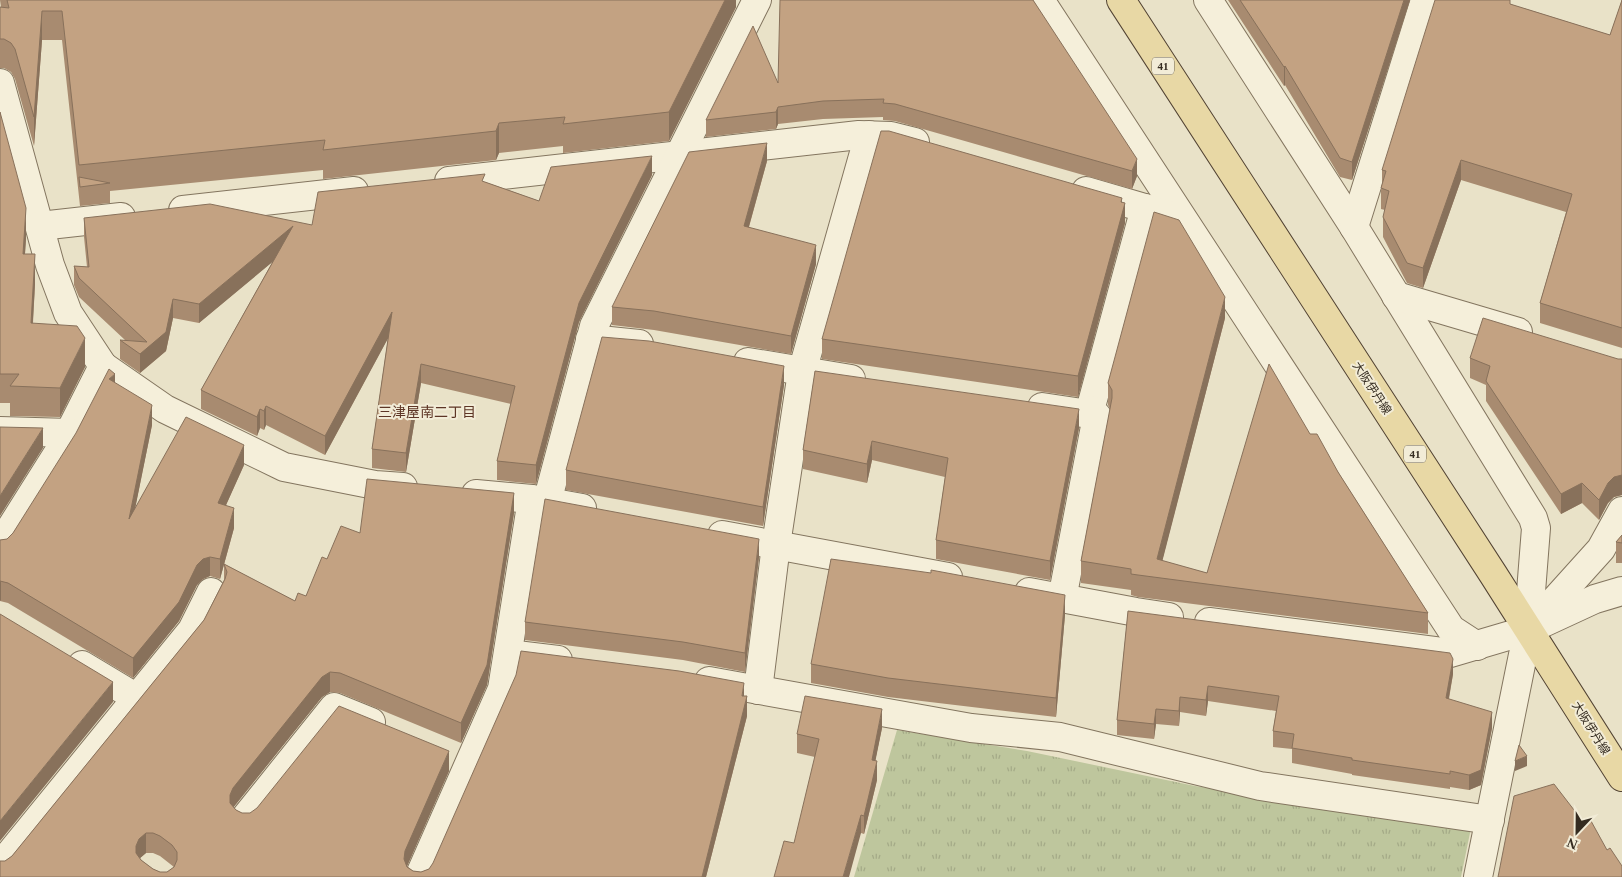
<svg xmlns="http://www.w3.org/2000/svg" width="1622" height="877" viewBox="0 0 1622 877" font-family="'Times New Roman','Noto Sans JP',serif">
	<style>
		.park { fill: url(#park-tufts) }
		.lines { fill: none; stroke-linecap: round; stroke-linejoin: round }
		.minor-casing { stroke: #83755f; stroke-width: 30 }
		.major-casing { stroke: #524333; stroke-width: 30 }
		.minor { stroke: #f5efda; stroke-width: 28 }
		.major { stroke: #e8d8a5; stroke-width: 28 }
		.wall { fill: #a88b70; fill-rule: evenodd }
		.shaded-wall { fill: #88715b }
		.building { fill: #c3a282; stroke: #88715b; fill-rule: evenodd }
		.labels { text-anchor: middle; stroke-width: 4; stroke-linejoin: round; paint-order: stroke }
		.shield { fill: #f2ecd7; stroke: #6e6658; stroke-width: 1 }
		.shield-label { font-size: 11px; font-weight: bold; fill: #352c21 }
		.street-label { font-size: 12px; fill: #352c21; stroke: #f2ecd7 }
		.neighbourhood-label { font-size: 14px; fill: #5d3525; stroke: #f2ecd7 }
	</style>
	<defs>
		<pattern id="park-tufts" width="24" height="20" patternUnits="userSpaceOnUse" patternTransform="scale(1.25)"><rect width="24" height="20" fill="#bec69d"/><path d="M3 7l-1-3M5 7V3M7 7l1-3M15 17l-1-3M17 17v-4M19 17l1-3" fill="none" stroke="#a4aa87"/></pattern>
	</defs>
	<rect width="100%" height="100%" fill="#e9e2c8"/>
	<path class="park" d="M897 730 1027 751 1195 786 1471 828 1461 877H854Z"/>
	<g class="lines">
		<defs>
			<g id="minor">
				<path d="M1040 0 1451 629 1477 646"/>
				<path d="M1208 0 1354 227 1533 518 1536 528 1528 630 1478 877"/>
				<path d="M0 83 50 265 68 313 103 366 63 445 0 545"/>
				<path d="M449 181 859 135 891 136 915 142"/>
				<path d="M1086 191 1182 219"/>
				<path d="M183 210 354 191"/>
				<path d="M40 226 121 217"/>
				<path d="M1354 227 1425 0"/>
				<path d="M1396 296 1518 332"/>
				<path d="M590 339 639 344"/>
				<path d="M748 362 851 379"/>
				<path d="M103 366 165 409 284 467 375 485 403 487"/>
				<path d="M1042 407 1089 414 1145 208"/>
				<path d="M0 431 70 433"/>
				<path d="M476 494 532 499 582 508"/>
				<path d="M547 502 594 326 757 0"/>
				<path d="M722 535 948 577"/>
				<path d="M1029 592 1136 612 1169 617"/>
				<path d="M1062 599 1097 416 1091 410"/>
				<path d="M1537 620 1601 549 1622 511"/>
				<path d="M1209 622 1450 653 1528 630 1595 599 1622 591"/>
				<path d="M508 654 558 660"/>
				<path d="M82 665 137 698"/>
				<path d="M709 681 971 728 1060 737 1260 786 1490 820"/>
				<path d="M758 690 776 545 802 372 869 135"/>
				<path d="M245 818 334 707 371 722"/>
				<path d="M0 866 192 630 211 592"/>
				<path d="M419 877 502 689 532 499"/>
			</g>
			<path id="major" d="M1121 0 1493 574 1622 777"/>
		</defs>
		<use href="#minor" class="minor-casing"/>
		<use href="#major" class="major-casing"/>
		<use href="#minor" class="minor"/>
		<use href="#major" class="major"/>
	</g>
	<g class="wall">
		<path d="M0 0H736V7L669 141 563 153V146L499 153 496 160 323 179V170L110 191V203L80 206 62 40H42L34 146 15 79 11 72 4 68H0V7H1Z"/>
		<path d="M1033 0 1137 176 1132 189 895 121 883 120V117L823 119 778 124 776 129 706 137V120L778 83Z"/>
		<path d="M1228 0H1410L1352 180 1340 177 1285 85 1284 86Z"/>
		<path d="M1622 0V348L1540 323V303L1566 212 1461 180 1423 288 1407 283 1383 237V217L1385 210 1381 209V188L1382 184V170L1510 4 1610 35Z"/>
		<path d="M0 112 26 238 25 254 35 284 33 323 85 367 60 417 10 416V403H0Z"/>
		<path d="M767 161 749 227 816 264 791 354 654 330 612 325V307Z"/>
		<path d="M652 175 579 322 536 484 497 480V461L511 404 421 383 406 472 372 468V449L388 338 325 455 266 425 264 430 260 428 257 436 201 409V390L273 261 199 323 173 318 166 351 140 373 120 359V340H125L79 297 74 285V266L87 267 84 237V218L312 225 485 182 539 201Z"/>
		<path d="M1122 202 1125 223 1078 397 822 359V339Z"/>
		<path d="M1225 318 1162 561 1207 573 1310 434 1338 472 1428 613V634L1138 597 1131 595V590L1081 583V561L1110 409 1108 405V383Z"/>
		<path d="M1470 358 1622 359V495L1614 497 1608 503 1599 520 1582 503 1561 514 1486 401V385L1470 378Z"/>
		<path d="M815 371 1079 428 1050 580 936 559V540L945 477 872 460 867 483 803 469V450Z"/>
		<path d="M115 383 152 425 135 508 244 465 226 505 234 528 220 579 210 576 203 579 197 585 179 621 133 678 8 603 0 601V540L7 539 13 533Z"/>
		<path d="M784 385 763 526 566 490V470Z"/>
		<path d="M514 513 487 685 461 743 340 693 330 692 322 697 233 807 236 810 242 813H250L449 771 407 866 413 871 421 872 429 869 744 696 747 716 706 877H0L5 861 12 856 204 620 224 580V564L295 601 306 596 327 559 360 533ZM146 853H153L160 856 174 867 167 872H160L153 869 141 860 140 858Z"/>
		<path d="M1622 535V563H1616V542Z"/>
		<path d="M759 557 745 672 683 660 525 640V622Z"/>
		<path d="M931 573 1065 615 1056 717 888 697 811 683V664Z"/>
		<path d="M1128 611 1453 674 1449 699 1492 728 1481 785 1469 790 1450 787V789L1352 775V774L1292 763V749L1273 747V731L1276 711 1208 701 1206 716 1180 712 1179 726 1156 724 1154 739 1117 735V720Z"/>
		<path d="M882 728 875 761 877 780 864 834 861 833 815 757 797 753V734Z"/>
	</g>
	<g class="shaded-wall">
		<path d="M725 0H736V7L669 141V112Z"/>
		<path d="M1404 0H1410L1352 180V162Z"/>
		<path d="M42 11V40L34 146V117Z"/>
		<path d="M1285 66V85L1284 86V67Z"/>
		<path d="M778 107V124L776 129V112Z"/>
		<path d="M499 123V153L496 160V131Z"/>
		<path d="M767 143V161L744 244V226Z"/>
		<path d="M652 156V175L579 322 536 484V465L579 303Z"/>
		<path d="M1137 159V176L1132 189V171Z"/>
		<path d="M1461 160V180L1423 288V268Z"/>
		<path d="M1122 198V211L1125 203V223L1078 397V376Z"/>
		<path d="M26 208V238L23 283V254Z"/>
		<path d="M293 226V245L199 323V304Z"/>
		<path d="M816 245V264L791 354V336Z"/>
		<path d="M35 254V284L31 352V323Z"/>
		<path d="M1225 297V318L1158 578 1157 559Z"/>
		<path d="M173 299V318L166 351 140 373V354Z"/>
		<path d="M392 312V331L325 455V436Z"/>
		<path d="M85 338V367L60 417V388Z"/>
		<path d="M421 364V383L406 472V453Z"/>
		<path d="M784 366V385L763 526V507Z"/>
		<path d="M115 374V394L109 379Z"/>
		<path d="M152 405V425L129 539V519Z"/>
		<path d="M266 406V425L264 430V411Z"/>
		<path d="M260 409V428L257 436V417Z"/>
		<path d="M1079 409V428L1050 580V561Z"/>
		<path d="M43 428V448L0 516V496Z"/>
		<path d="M872 441V460L867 483V464Z"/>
		<path d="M244 445V465L218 523V503Z"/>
		<path d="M1622 475V495L1614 497 1608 503 1599 520V500L1608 483 1614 477Z"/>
		<path d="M1582 483V503L1561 514V494Z"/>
		<path d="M514 493V513L487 685 461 743V723Z"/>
		<path d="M234 508V528L220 579V559Z"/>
		<path d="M759 539V557L745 672V653Z"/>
		<path d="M210 557V576L203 579 197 585 179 621 133 678V658L197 565 203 559Z"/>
		<path d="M1 580V600L0 601V581Z"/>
		<path d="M1065 595V615L1056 717V698Z"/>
		<path d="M1453 659V674L1446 713V698Z"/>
		<path d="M330 672V692L322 697 233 808 230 815V795L233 788 322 677Z"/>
		<path d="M113 682V702L0 841V821Z"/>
		<path d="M744 683V703L742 696Z"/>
		<path d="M1208 686V701L1206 716V700Z"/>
		<path d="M747 696V716L706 877H702Z"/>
		<path d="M1180 697V712L1179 726V711Z"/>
		<path d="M882 709V728L872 778V760Z"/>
		<path d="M1156 709V724L1154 739V724Z"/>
		<path d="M1492 712V728L1481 785 1469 790V775Z"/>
		<path d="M449 751V771L405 871 404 859 405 851Z"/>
		<path d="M1527 756V766L1515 771V761Z"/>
		<path d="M877 761V780L864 834V816Z"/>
		<path d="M861 815V833L849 877H843Z"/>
		<path d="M146 833V853L139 859 136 866V846L139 839Z"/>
	</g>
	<g class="building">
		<path d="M7 0H725L669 112 563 124 565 117 499 123 496 131 323 150 325 140 79 165 62 11H42L34 117 15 49 11 43 4 39H0V7L9 8Z"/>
		<path d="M780 0H1033L1137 159 1132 171 895 104 883 103 884 99 823 101 778 107 776 112 706 120 753 26 778 83Z"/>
		<path d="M1240 0H1404L1352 162 1340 158 1285 66 1284 67Z"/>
		<path d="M1435 0H1510V4L1610 35 1622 0V328L1540 303 1572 194 1461 160 1423 268 1407 263 1383 217 1389 191 1381 188 1386 171 1382 170Z"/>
		<path d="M0 112 26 208 23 254H35L31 323 77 326 85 338 60 388 10 386 19 374H0Z"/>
		<path d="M881 131H889L1122 198 1121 202 1125 203 1078 376 822 339Z"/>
		<path d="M767 143 744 226 816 245 791 336 654 311 612 307 689 152Z"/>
		<path d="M652 156 579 303 536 465 497 461 515 386 421 364 406 453 372 449 392 312 325 436 266 406 264 411 260 409 257 417 201 390 293 226 199 304 173 299 166 332 140 354 120 340 147 342 79 278 74 266 89 267 84 218 210 204 312 225 318 192 485 174 482 181 539 201 551 167Z"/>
		<path d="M79 177 110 183 80 187Z"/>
		<path d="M1154 212 1179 220 1225 297 1157 559 1207 573 1269 364 1310 434H1317L1338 472 1428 613 1138 575 1131 574V569L1081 561 1112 398V390L1108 383Z"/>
		<path d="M1483 318 1618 359H1622V475L1614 477 1608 483 1599 500 1582 483 1561 494 1486 381 1490 366 1470 358Z"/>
		<path d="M602 337 649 341 784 366 763 507 566 470Z"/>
		<path d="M109 369 115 374 109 379 152 405 129 519 186 417 244 445 218 503 234 508 220 559 210 557 203 559 197 565 179 602 133 658 8 583 0 581V540L7 539 13 533 76 433Z"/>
		<path d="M815 371 1079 409 1050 561 936 540 948 458 872 441 867 464 803 450Z"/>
		<path d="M0 427 43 428 0 496Z"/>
		<path d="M367 479 514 493 487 665 461 723 340 673 330 672 322 677 233 788 230 795V803L236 810 242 813H250L257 808 339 706 449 751 405 851 404 859 407 867 413 871 421 872 429 869 433 863 516 675 521 651 679 671 744 683 742 696H747L702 877H0V861H5L12 856 204 620 225 579 227 572 224 564 295 601 298 593 306 596 322 557 327 559 341 526 360 533ZM146 833H153L160 836 172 845 177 852V860L174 867 167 872H160L153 869 141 860 136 853V846L139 839Z"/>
		<path d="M545 499 759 539 745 653 683 642 525 622Z"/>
		<path d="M1622 535V543L1616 542Z"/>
		<path d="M831 559 931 573V570L1065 595 1056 698 888 678 811 664Z"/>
		<path d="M1128 611 1450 653 1453 659 1446 698 1492 712 1481 770 1469 775 1450 771V774L1352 760V758L1292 748 1294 734 1273 731 1279 696 1208 686 1206 700 1180 697 1179 711 1156 709 1154 724 1117 720Z"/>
		<path d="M0 614 113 682 0 821Z"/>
		<path d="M805 696 882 709 872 760 877 761 864 816 861 815 843 877H774L784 841 794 843 819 739 797 734Z"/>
		<path d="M1519 745 1527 756 1515 761Z"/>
		<path d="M1554 784 1581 819 1591 821 1607 850 1610 848 1622 866V877H1498L1514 796Z"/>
	</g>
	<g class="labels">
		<g class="shield">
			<rect x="1152" y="57.5" width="22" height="17" rx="4"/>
			<rect x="1404" y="445.5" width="22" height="17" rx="4"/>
		</g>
		<g class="shield-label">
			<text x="1163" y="70">41</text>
			<text x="1415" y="458">41</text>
		</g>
		<g class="street-label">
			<text transform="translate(1372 388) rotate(57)" y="4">大阪伊丹線</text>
			<text transform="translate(1591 728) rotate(58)" y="4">大阪伊丹線</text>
		</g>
		<g class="neighbourhood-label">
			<text x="427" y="417">三津屋南二丁目</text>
		</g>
	</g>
	<g transform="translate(1577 832) rotate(202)" stroke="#f2ecd7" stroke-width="4" paint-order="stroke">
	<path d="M0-4L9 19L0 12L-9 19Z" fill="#352c21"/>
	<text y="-8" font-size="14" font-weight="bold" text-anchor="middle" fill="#352c21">N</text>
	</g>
</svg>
